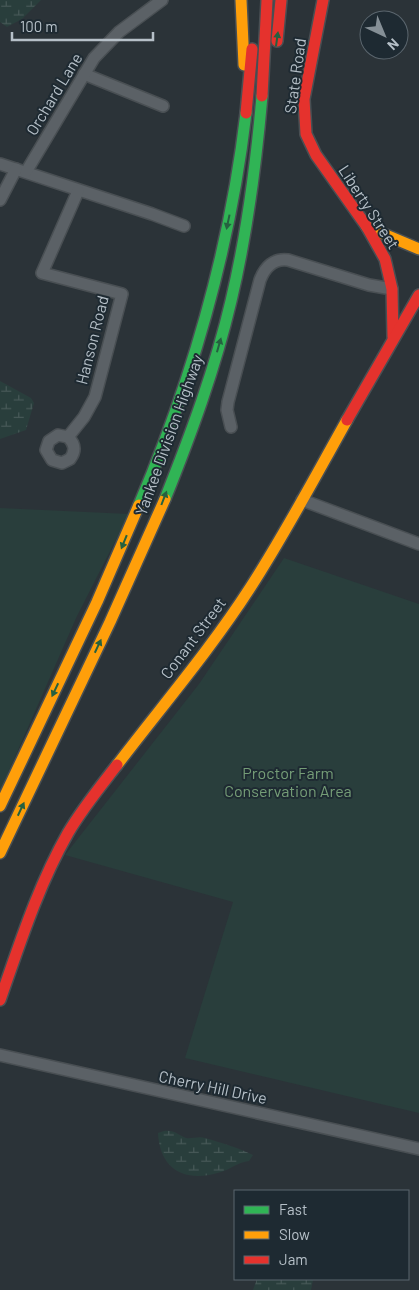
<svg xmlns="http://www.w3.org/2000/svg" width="419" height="1290" viewBox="0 0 419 1290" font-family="Barlow,sans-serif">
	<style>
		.wetland { fill: url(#wetland-marsh) }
		.green { fill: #293e3c }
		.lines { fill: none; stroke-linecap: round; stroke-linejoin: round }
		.street-casing { stroke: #494f53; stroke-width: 14 }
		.fast-casing { stroke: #494f53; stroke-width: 14 }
		.slow-casing { stroke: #494f53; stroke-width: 14 }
		.jam-casing { stroke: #494f53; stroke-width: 14 }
		.street { stroke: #5b6166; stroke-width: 11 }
		.fast { stroke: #30b455; stroke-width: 11 }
		.slow { stroke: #ff9f0a; stroke-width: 11 }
		.jam { stroke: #e5322d; stroke-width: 11 }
		.oneway { fill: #256140 }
		.labels { text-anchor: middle; stroke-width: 4; stroke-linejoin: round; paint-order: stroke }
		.street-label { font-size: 16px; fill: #b6c0c8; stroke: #1e2a32 }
		.park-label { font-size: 16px; fill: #759d77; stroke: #1e2a32 }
	</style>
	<defs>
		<pattern id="wetland-marsh" width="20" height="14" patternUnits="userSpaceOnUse" patternTransform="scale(1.25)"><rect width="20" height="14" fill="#293e3c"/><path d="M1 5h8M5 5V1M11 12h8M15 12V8" fill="none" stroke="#465857"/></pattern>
	</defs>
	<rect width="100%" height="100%" fill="#2b3338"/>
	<g class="wetland">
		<path d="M0 0H41L22 19 7 27 0 22Z"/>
		<path d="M0 381 31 398 34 403 26 430 0 439Z"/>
		<path d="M164 1131C176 1130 177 1135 186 1138 192 1139 199 1136 205 1138 222 1143 237 1147 253 1155L249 1161C238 1162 231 1169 221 1172 186 1183 160 1171 158 1133Z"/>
		<path d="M257 1279H313V1280L311 1290H253Z"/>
	</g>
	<g class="green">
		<path d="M0 508 129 514 77 616 0 791Z"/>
		<path d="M284 558 419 604V1113L185 1058 233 902 65 855 199 684Z"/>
	</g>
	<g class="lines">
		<defs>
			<g id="street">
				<path d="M84 74 163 106"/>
				<path d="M0 164 152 214 184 226"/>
				<path d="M26 172 94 58 119 32 162 0"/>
				<path d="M0 200 16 169"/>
				<path d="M231 427 227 410 228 402 260 280C265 267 274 258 288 260L369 285 392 289"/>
				<path d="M68 437C75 444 76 451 70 459L62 463 52 460 46 450 49 441 58 435 68 437 84 417 95 397 122 294 42 273 78 191"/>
				<path d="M302 500 419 544"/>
				<path d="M0 1055 419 1149"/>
			</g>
			<g id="fast">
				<path d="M165 499C191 434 215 369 231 301 247 234 256 165 262 96"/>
				<path d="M139 505C192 380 230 249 246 113"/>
			</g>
			<g id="slow">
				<path d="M241 0 244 65"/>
				<path d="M367 227 419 249"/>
				<path d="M117 765C162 706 210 650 250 588 285 534 315 477 347 420"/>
				<path d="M0 806 97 602 139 505"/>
				<path d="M0 853 110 622 165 499"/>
			</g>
			<g id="jam">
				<path d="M323 0 304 99 306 134 316 155 367 227 385 259 392 289 393 337"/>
				<path d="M277 41 281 0"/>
				<path d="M262 96 267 0"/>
				<path d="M246 113 252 49"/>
				<path d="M347 420 419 295"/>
				<path d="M0 1000C20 943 38 886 68 833 82 809 100 787 117 765"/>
			</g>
		</defs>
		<use href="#street" class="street-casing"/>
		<use href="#fast" class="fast-casing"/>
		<use href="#slow" class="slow-casing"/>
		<use href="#jam" class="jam-casing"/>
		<use href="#street" class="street"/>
		<use href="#fast" class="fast"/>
		<use href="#slow" class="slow"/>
		<use href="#jam" class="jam"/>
	</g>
	<defs><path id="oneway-solid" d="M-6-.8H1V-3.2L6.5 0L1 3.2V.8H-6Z" transform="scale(1.25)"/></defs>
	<g class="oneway">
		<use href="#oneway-solid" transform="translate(277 39) rotate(-82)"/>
		<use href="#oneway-solid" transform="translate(228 222) rotate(102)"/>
		<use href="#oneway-solid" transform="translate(219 345) rotate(-74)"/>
		<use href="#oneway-solid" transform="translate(164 498) rotate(-69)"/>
		<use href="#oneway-solid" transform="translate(124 542) rotate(112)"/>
		<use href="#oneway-solid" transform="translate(98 646) rotate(-65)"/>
		<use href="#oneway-solid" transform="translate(55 690) rotate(115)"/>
		<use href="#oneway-solid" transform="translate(21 809) rotate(-65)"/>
	</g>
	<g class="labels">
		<g class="street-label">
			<text transform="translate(295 76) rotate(-82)" y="6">State Road</text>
			<text transform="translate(54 94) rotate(-59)" y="6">Orchard Lane</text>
			<text transform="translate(369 207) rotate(57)" y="6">Liberty Street</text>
			<text transform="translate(92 340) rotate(-76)" y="6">Hanson Road</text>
			<text transform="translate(169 435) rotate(-70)" y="6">Yankee Division Highway</text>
			<text transform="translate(193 638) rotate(-53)" y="6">Conant Street</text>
			<text transform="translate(213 1087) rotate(12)" y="6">Cherry Hill Drive</text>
		</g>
		<g class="park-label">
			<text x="288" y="779">Proctor Farm<tspan x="288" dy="18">Conservation Area</tspan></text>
		</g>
	</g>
	<rect x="234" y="1190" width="175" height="90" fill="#1e2a32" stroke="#5b666e"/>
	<rect x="244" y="1206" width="25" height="8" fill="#30b455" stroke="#5b666e"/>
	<text x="279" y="1215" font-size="15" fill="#b6c0c8">Fast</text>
	<rect x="244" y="1231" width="25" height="8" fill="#ff9f0a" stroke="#5b666e"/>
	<text x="279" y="1240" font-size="15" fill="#b6c0c8">Slow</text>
	<rect x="244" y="1256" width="25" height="8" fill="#e5322d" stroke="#5b666e"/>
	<text x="279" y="1265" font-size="15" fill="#b6c0c8">Jam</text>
	<g transform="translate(384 35) rotate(136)"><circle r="24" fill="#1e2a32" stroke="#5b666e"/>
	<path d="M0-4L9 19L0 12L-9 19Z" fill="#858f96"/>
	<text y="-8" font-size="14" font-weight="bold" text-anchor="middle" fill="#b6c0c8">N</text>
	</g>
	<path d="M12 32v8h141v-8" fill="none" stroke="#b6c0c8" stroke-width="2.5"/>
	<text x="20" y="32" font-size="15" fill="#b6c0c8" stroke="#1e2a32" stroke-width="4" paint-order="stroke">100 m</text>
</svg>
